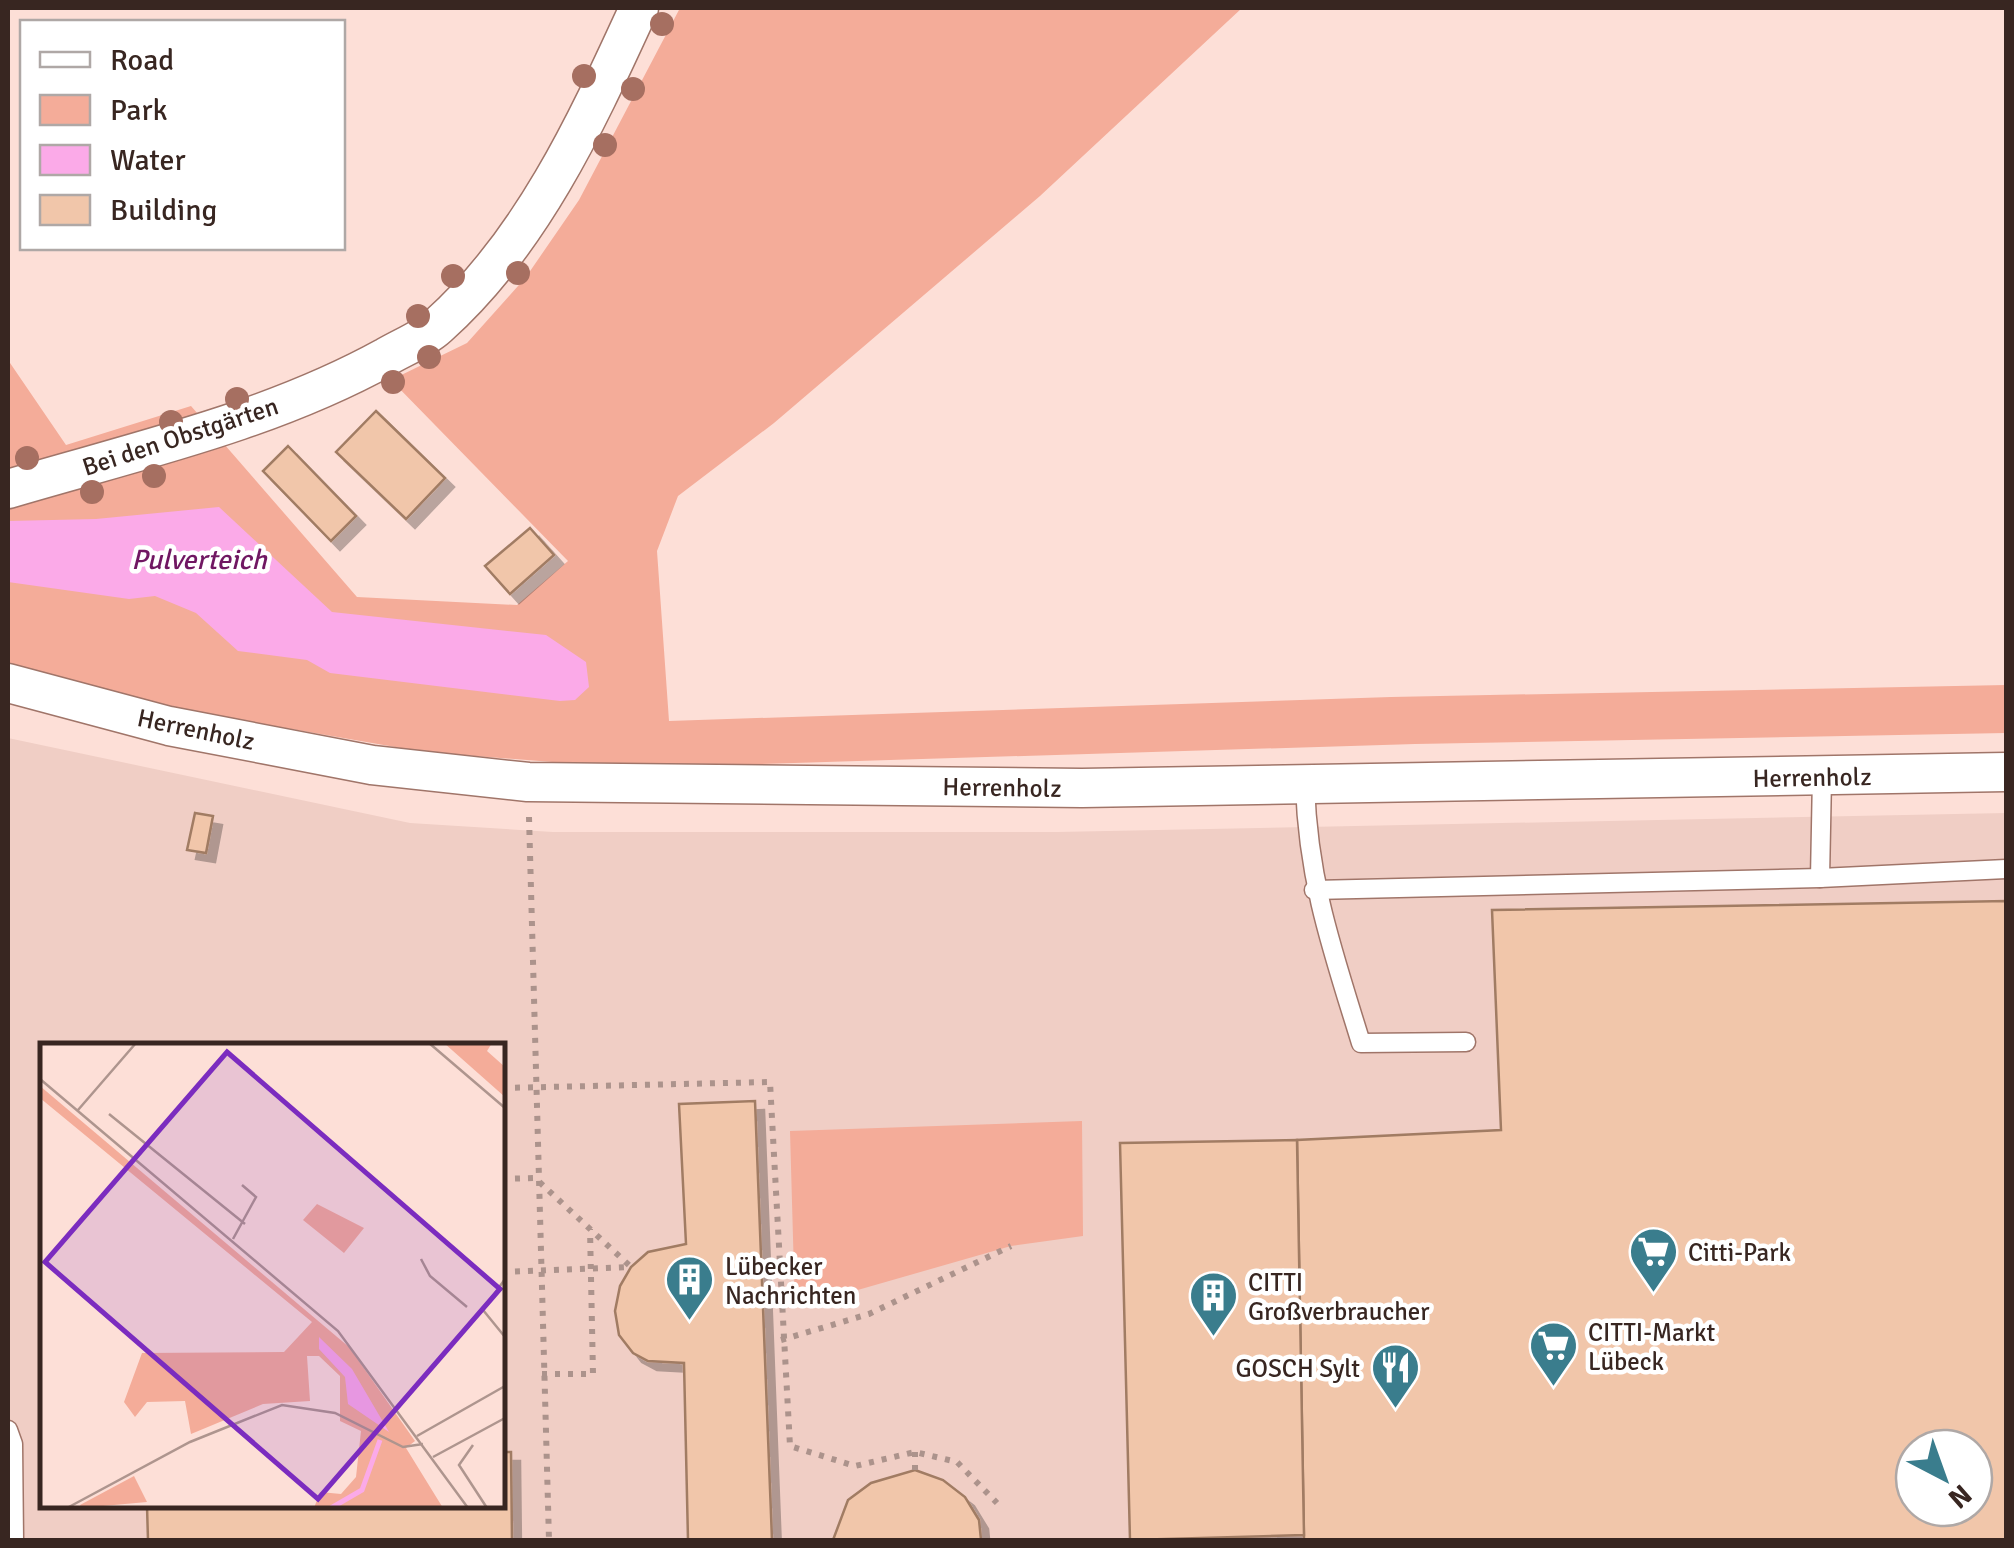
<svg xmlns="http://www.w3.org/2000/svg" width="2014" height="1548" viewBox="0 0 2014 1548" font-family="Signika,sans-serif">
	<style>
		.built { fill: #f0cec5; fill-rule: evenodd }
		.green { fill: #f4ac99 }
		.water { fill: #fbaae8 }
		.building { fill: #f1c6aa; stroke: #a17c64; stroke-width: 2.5; fill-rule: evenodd; filter: url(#shadow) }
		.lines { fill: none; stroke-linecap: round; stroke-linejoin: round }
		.lane-casing { stroke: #a07569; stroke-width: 21 }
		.street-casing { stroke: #a07569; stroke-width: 41 }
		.path { stroke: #ac938c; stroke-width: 6; stroke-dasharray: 5 8; stroke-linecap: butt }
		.lane { stroke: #fff; stroke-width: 18 }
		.street { stroke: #fff; stroke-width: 38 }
		.tree { fill: #a66f61 }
		.labels { text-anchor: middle; stroke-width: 9; stroke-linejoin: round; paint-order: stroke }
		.street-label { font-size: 25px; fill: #382621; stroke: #fff }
		.poi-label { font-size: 25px; fill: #382621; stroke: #fff; text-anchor: start }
		.water-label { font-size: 28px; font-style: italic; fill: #701762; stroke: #fff }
		.inset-river { fill: none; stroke: #fbaae8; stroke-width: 5 }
		.inset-road { fill: none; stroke: #ae958e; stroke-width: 2.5 }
		.view { fill: #7b2cbf; fill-opacity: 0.15; stroke: #7b2cbf; stroke-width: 5 }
		.inset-edge { fill: none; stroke: #382621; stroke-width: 5 }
	</style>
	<defs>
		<filter id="shadow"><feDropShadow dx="9" dy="9" stdDeviation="0" flood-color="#0004"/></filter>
	</defs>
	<rect width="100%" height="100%" fill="#fddfd7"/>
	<path class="built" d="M8 738 410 823 553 832H1057L2006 813V1540H8ZM42 1046H502V1506H42ZM1914 1448H1974V1508H1914Z"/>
	<g class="green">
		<path d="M680 8H1242L1040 196 774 423 678 496 657 551 669 721 1391 697 2006 685V733L1415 744 629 768 424 752 194 712 8 663V360L66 445 191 406 357 597 517 605 568 561 391 380 467 343 526 277 579 200Z"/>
		<path d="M1082 1121 1083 1236 1011 1246 795 1308 790 1131Z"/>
	</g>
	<path class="water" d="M219 507 332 612 546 635 586 662 589 687 575 700 560 701 330 673 307 660 238 651 196 613 155 596 129 599 8 582V521L96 519Z"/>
	<g class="building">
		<path d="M376 411 445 478 406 519 336 452Z"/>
		<path d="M288 446 356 516 331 541 263 471Z"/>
		<path d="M530 528 554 555 510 594 485 566Z"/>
		<path d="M195 813 213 816 206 853 187 850Z"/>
		<path d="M2006 901V1540H1304L1297 1140 1501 1130 1492 910ZM1914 1448H1974V1508H1914Z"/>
		<path d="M755 1101 772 1540H688L684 1363 648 1361 633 1353 619 1335 615 1311 620 1286 631 1267 648 1252 686 1244 679 1104Z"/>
		<path d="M1297 1140 1304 1535 1130 1540 1120 1143Z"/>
		<path d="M502 1452H511L512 1540H148L147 1506H502Z"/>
		<path d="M915 1470 943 1480 965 1497 979 1520 981 1540H833L848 1500 871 1483Z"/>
	</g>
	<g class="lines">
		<defs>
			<g id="lane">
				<path d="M1305 785C1308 882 1333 952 1361 1043L1466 1042"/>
				<path d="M1820 878 1822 777"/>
				<path d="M1314 890 1820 878 2006 869"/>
				<path d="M8 1430 13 1444 14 1540"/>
			</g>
			<g id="street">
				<path d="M8 489C136 451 268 422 386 357 403 347 424 339 438 326 533 241 587 121 639 8"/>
				<path d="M8 683 169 726 372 765 528 782 1082 788 2006 772"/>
			</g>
		</defs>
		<use href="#lane" class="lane-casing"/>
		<use href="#street" class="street-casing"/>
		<g class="path">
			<path d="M529 817 549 1540"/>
			<path d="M502 1088 770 1082 790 1446 855 1466 915 1452 957 1462 997 1503"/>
			<path d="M502 1179 535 1178 631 1267"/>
			<path d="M502 1272 631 1267"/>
			<path d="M781 1340 869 1314 1011 1246"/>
			<path d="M542 1374H593L590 1229"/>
			<path d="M915 1452V1470"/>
		</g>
		<use href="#lane" class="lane"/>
		<use href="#street" class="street"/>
	</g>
	<g class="tree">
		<circle cx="662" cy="24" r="12"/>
		<circle cx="584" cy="76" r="12"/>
		<circle cx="633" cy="89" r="12"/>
		<circle cx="605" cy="145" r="12"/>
		<circle cx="518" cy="273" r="12"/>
		<circle cx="453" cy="276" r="12"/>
		<circle cx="418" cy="316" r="12"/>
		<circle cx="429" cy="357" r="12"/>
		<circle cx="393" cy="382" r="12"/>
		<circle cx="237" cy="399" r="12"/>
		<circle cx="171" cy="422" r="12"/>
		<circle cx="27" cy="458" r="12"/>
		<circle cx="154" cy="476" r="12"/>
		<circle cx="92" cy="492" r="12"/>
	</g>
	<defs>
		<symbol id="supermarket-pin" viewBox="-11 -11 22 30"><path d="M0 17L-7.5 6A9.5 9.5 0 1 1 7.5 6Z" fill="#3a7d8d" stroke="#fff"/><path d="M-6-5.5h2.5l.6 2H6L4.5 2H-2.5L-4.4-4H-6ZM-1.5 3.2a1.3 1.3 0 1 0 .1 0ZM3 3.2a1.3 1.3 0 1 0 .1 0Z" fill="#fff"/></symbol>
		<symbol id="building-pin" viewBox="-11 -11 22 30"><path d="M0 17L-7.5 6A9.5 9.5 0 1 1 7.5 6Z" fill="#3a7d8d" stroke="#fff"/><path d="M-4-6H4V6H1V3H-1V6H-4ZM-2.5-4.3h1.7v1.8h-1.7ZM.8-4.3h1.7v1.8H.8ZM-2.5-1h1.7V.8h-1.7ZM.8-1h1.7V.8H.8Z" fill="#fff"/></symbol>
		<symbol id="restaurant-pin" viewBox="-11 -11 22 30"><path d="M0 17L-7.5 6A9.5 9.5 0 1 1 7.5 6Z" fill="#3a7d8d" stroke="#fff"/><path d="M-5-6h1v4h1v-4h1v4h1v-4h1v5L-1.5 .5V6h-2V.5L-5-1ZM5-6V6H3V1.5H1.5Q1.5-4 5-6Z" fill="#fff"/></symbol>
	</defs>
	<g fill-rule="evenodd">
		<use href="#supermarket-pin" x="1626" y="1224" width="55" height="75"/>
		<use href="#building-pin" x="662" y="1252" width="55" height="75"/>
		<use href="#building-pin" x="1186" y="1268" width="55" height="75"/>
		<use href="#supermarket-pin" x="1526" y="1318" width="55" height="75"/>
		<use href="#restaurant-pin" x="1368" y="1340" width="55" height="75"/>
	</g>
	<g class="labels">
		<g class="street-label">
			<text transform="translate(180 436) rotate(-18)" y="9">Bei den Obstgärten</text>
			<text transform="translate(196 729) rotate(12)" y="9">Herrenholz</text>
			<text transform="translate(1812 777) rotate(-1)" y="9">Herrenholz</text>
			<text transform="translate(1002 787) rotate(1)" y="9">Herrenholz</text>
		</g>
		<g class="poi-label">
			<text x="1688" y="1261">Citti-Park</text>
			<text x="725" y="1275">Lübecker<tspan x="725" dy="29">Nachrichten</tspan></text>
			<text x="1248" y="1291">CITTI<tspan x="1248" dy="29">Großverbraucher</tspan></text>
			<text x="1588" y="1341">CITTI-Markt<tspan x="1588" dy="29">Lübeck</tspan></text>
			<text x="1360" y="1377" text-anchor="end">GOSCH Sylt</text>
		</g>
		<g class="water-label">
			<text x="199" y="569">Pulverteich</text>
		</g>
	</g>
	<g transform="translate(40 1043)">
		<rect width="465" height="465" fill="#fddfd7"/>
		<path d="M404 0H452L447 8 465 24V54ZM0 43 309 304 375 398 366 405 403 465H274L280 449 301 451 316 434 321 388 300 378V333L279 313H267L270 358 223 361 151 391 145 358 107 359 95 374 84 359 102 310 244 309 272 279 0 55ZM277 161 324 185 304 210 263 177ZM94 433 107 459 41 465 40 462Z" fill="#f4ac99"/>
		<path d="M279 294 312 326 349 389 308 361 305 334 279 306Z" fill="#fbaae8"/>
		<path class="inset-river" d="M291 465 322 447 340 397"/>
		<path class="inset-road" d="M389 0 465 65M0 36 298 288 428 465M38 67 96 0M69 71 205 181M193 196 216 154 202 142M381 216 390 233 427 264M465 236 443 267 465 294M377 393 465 343M433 402 419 422 447 465M393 414 465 375M27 465 150 399 242 362 295 370 363 404 383 401"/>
		<path class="view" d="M187 9 460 246 278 456 5 219Z"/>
		<rect width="465" height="465" class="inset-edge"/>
	</g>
	<rect width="2014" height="1548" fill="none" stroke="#382621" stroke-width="20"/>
	<rect x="20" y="20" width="325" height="230" fill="#ffffff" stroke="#afa8a6" stroke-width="2.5"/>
	<rect x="40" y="52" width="50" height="15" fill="#ffffff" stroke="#afa8a6" stroke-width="2.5"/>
	<text x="110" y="70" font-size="30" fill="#382621">Road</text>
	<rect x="40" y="95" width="50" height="30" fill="#f4ac99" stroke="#afa8a6" stroke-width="2.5"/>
	<text x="110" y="120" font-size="30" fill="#382621">Park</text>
	<rect x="40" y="145" width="50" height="30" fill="#fbaae8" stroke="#afa8a6" stroke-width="2.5"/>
	<text x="110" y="170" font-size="30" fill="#382621">Water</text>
	<rect x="40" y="195" width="50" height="30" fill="#f1c6aa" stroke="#afa8a6" stroke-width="2.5"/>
	<text x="110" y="220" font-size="30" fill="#382621">Building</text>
	<g transform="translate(1944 1478) rotate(139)"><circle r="48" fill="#ffffff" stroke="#afa8a6" stroke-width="2.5"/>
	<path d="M0-8L18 38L0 25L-18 38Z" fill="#3a7d8d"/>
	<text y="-15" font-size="28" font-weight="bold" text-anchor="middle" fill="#382621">N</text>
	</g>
</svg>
